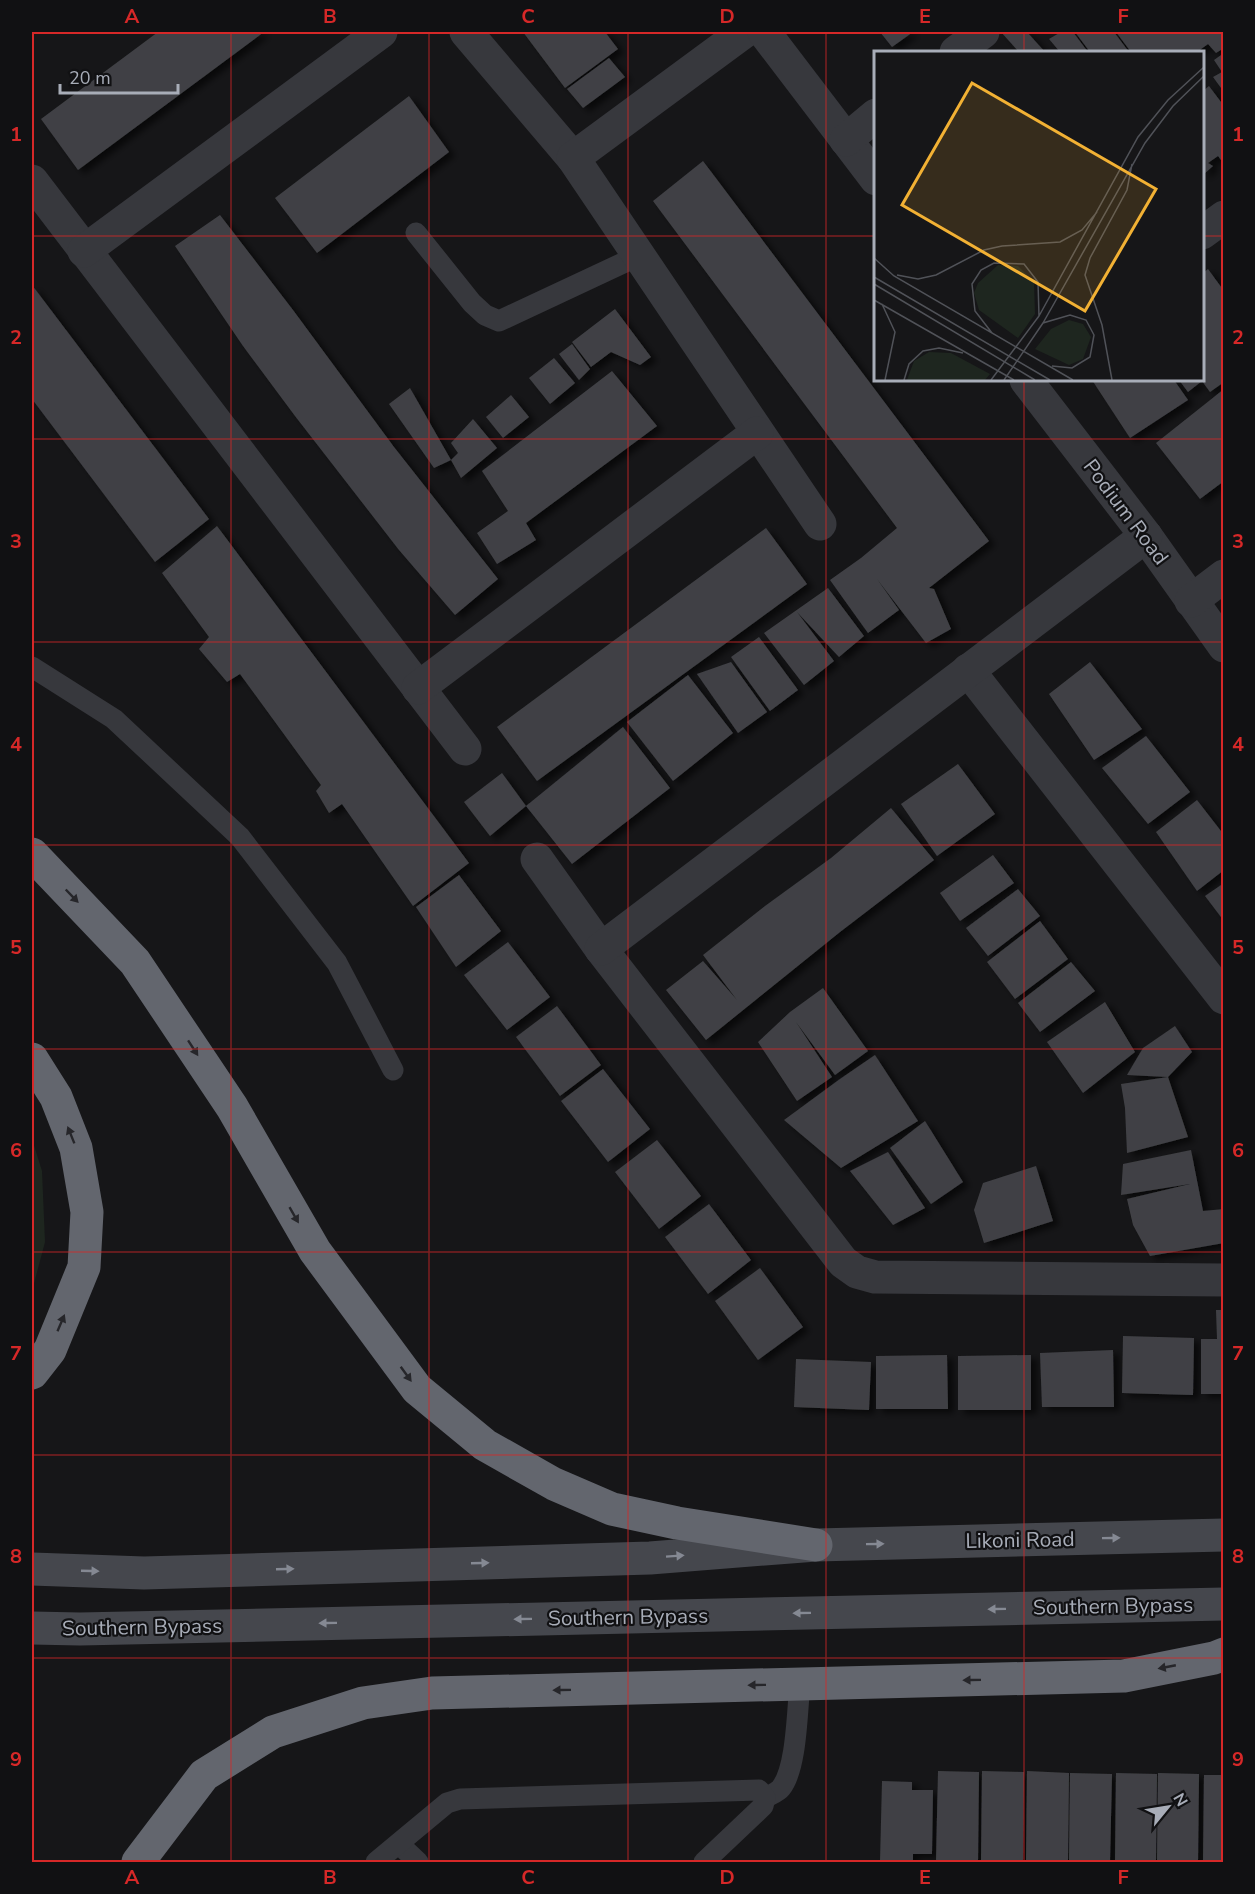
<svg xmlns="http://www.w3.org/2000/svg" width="1255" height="1894" viewBox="0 0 1255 1894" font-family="'Nunito Sans',sans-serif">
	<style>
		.green { fill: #1e261f }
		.building { fill: #404145; filter: url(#shadow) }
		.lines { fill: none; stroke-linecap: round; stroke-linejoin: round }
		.lane { stroke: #37383d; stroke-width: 21 }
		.street { stroke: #37383d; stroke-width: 33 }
		.secondary { stroke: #45474d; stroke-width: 33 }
		.highway { stroke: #63666e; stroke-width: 33 }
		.oneway { fill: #26262a }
		.oneway2 { fill: #858993 }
		.grid { fill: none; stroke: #d62828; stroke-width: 1.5; stroke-opacity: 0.55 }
		.labels { text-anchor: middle; stroke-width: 4.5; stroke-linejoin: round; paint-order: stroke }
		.street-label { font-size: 21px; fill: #a8adb8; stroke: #111113 }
		.inset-road { fill: none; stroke: #505258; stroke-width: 1.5 }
		.view { fill: #f2b134; fill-opacity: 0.15; stroke: #f2b134; stroke-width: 3 }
		.inset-edge { fill: none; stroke: #a8adb8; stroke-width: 3 }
		.neatline { fill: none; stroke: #d62828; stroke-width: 2 }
		.grid-label { font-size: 20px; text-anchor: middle; font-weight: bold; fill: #d62828 }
	</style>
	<defs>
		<filter id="shadow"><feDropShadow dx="6" dy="4" stdDeviation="3" flood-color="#0009"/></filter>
	</defs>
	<rect width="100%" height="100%" fill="#161618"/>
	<path class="green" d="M32 1139 42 1171 45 1242 32 1291Z"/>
	<g class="building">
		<path d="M158 32H264L78 170 41 119Z"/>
		<path d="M523 32H605L618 49 565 88Z"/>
		<path d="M880 32H913L892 47Z"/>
		<path d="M1001 32H1027L1045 52H1019Z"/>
		<path d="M1061 32H1073L1088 52H1060L1049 39Z"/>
		<path d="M1075 32H1114L1129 52H1090Z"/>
		<path d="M1116 32H1224V48L1216 53 1208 44 1197 52H1131Z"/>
		<path d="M1224 53V92L1213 77 1222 72 1214 60Z"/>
		<path d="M609 58 625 77 583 108 567 89Z"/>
		<path d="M1209 86 1224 106V158L1221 160 1218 156 1208 163 1213 166 1203 175V91Z"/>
		<path d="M409 96 449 152 317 253 275 198Z"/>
		<path d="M703 161 989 541 929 588 934 589 951 629 926 643 877 579 899 610 868 633 830 580 861 558 897 528 653 201Z"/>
		<path d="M220 215 293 310 394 447 498 579 455 615 399 550 295 416 243 346 175 246Z"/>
		<path d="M1208 269 1224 291V382L1210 392 1202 381 1188 392 1179 380H1203V273Z"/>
		<path d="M32 285 209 519 155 562 32 399Z"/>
		<path d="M615 309 651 357 640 365 611 352 591 367 572 342Z"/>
		<path d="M572 344 590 369 579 380 559 354Z"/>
		<path d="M554 358 575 383 550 404 529 378Z"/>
		<path d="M612 371 657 426 526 523 536 540 497 564 477 533 508 511 482 471Z"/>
		<path d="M1092 380H1174L1188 400 1130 438Z"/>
		<path d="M410 388 451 460 434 468 389 404Z"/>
		<path d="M1224 389V481L1200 499 1156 443Z"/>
		<path d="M511 395 529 417 503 438 486 417Z"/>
		<path d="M473 419 497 448 461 478 451 460 458 453 451 443Z"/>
		<path d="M217 526 469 863 413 906 342 804 329 813 316 791 321 785 240 674 227 682 199 649 209 637 162 573Z"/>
		<path d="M766 528 807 584 537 781 497 727Z"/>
		<path d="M828 588 864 636 839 657 797 612 834 661 804 685 764 633Z"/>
		<path d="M759 637 798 690 770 711 731 657Z"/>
		<path d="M731 662 767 712 738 733 697 674Z"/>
		<path d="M1090 662 1142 729 1094 760 1049 694Z"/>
		<path d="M688 675 733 733 673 781 627 722Z"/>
		<path d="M623 727 670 788 572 864 526 806Z"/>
		<path d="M1146 736 1190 792 1148 824 1102 768Z"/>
		<path d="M958 764 995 814 937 856 901 804Z"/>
		<path d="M502 773 526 806 490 836 464 802Z"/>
		<path d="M1197 800 1224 835V870L1197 891 1156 832Z"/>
		<path d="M891 808 934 860 840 932 706 1040 666 990 703 961 737 1000 703 955 765 906 831 858Z"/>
		<path d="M993 855 1014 883 960 921 940 893Z"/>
		<path d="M459 875 501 931 456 967 416 907Z"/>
		<path d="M1224 883V921L1205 896Z"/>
		<path d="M1018 889 1040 916 988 956 966 928Z"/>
		<path d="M1040 921 1068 959 1015 999 987 962Z"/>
		<path d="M508 942 550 997 507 1030 464 975Z"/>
		<path d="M1071 962 1095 991 1040 1032 1018 1003Z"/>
		<path d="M823 988 868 1051 835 1075 796 1022 832 1077 797 1101 758 1042 790 1012Z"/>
		<path d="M1105 1002 1135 1052 1083 1093 1047 1042Z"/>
		<path d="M557 1006 601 1065 560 1096 516 1037Z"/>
		<path d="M1175 1026 1192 1052 1168 1077 1127 1075 1143 1048Z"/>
		<path d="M875 1055 918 1121 841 1168 784 1120 840 1079Z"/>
		<path d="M603 1069 650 1129 608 1162 561 1101Z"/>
		<path d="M1168 1077 1188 1137 1127 1153 1125 1108 1121 1084Z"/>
		<path d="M925 1121 963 1182 931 1204 890 1148Z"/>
		<path d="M657 1140 701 1196 659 1229 615 1172Z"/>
		<path d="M1191 1150 1203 1211 1224 1209V1243L1150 1256 1133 1225 1127 1199 1190 1184 1121 1195 1123 1164Z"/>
		<path d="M888 1152 925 1208 893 1225 850 1171Z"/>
		<path d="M1036 1166 1053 1221 984 1243 974 1210 983 1183Z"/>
		<path d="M709 1204 751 1260 708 1294 665 1237Z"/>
		<path d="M760 1268 803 1327 758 1360 715 1301Z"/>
		<path d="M1216 1310H1224V1394H1201V1339H1217Z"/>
		<path d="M1123 1336 1194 1338 1193 1395 1122 1393Z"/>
		<path d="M1113 1350 1114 1407H1042L1040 1353Z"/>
		<path d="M947 1355 948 1409H876V1356Z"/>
		<path d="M1031 1355V1410H958V1356Z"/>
		<path d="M796 1359 871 1362 869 1410 794 1407Z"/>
		<path d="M938 1771 979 1772 978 1862H936Z"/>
		<path d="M982 1771 1024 1772 1023 1862H981Z"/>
		<path d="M1027 1771 1069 1773 1068 1862H1026Z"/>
		<path d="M1070 1773 1112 1774 1110 1862H1069Z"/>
		<path d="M1116 1773 1157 1774 1156 1862H1115Z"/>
		<path d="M1158 1773 1199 1774 1198 1862H1157Z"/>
		<path d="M1204 1775H1224V1862H1203Z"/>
		<path d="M882 1781 912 1782V1790H933L932 1854H913V1862H880Z"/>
	</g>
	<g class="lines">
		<g class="lane">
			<path d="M416 233 472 303 485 315 499 321 638 256"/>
			<path d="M32 667 114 719 240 837 337 963 393 1070"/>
			<path d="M765 1798C770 1795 778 1792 781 1788 797 1768 797 1710 800 1684"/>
			<path d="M399 1844 418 1862"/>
			<path d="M376 1862 447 1803 460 1799 759 1790 765 1798 763 1806 704 1862"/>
		</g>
		<g class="street">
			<path d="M466 32 573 158"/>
			<path d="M744 32 573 158 820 524"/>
			<path d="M764 32 876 179"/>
			<path d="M956 52 983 32"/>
			<path d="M846 140 876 115"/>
			<path d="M32 181 465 749"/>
			<path d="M1202 233 1224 217"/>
			<path d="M84 251 381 32"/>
			<path d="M1026 380 1146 536 1224 646"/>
			<path d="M1191 601 1224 576"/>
			<path d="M968 670 1224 998"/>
			<path d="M418 688 757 433"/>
			<path d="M537 859 601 949 843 1262 857 1272 875 1277 1224 1280"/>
			<path d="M601 949 1146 536"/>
		</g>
		<g class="secondary">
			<path d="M32 1569 144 1573 650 1558 816 1545 1224 1535"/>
			<path d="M32 1628 80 1629 1224 1604"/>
		</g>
		<g class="highway">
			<path d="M32 854 135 962 232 1107 315 1251 417 1389 485 1445 554 1484 612 1509 677 1523 816 1545"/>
			<path d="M32 1059 56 1097 76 1148 87 1212 84 1267 50 1350 32 1373"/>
			<path d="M138 1862 204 1775 273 1732 363 1703 432 1693 1124 1676 1214 1658 1224 1654"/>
		</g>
	</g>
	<defs><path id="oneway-solid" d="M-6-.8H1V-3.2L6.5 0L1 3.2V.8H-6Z" transform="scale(1.5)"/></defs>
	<g class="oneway">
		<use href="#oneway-solid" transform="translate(72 896) rotate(46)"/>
		<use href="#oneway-solid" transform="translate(193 1048) rotate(57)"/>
		<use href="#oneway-solid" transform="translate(71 1135) rotate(-112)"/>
		<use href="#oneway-solid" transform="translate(294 1215) rotate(60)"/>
		<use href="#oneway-solid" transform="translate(61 1323) rotate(-67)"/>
		<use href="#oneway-solid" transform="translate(406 1374) rotate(54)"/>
		<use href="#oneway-solid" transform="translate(1167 1667) rotate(169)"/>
		<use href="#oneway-solid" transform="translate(972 1680) rotate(179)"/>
		<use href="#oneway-solid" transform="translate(757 1685) rotate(179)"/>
		<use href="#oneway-solid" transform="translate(562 1690) rotate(179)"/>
	</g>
	<g class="oneway2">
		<use href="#oneway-solid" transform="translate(1111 1538) rotate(-1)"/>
		<use href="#oneway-solid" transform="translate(875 1544) rotate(-1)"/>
		<use href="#oneway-solid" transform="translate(675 1556) rotate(-4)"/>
		<use href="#oneway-solid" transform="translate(480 1563) rotate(-2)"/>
		<use href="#oneway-solid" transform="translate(285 1569) rotate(-2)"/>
		<use href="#oneway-solid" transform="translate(90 1571) rotate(2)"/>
		<use href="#oneway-solid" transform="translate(997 1609) rotate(179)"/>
		<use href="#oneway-solid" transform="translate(802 1613) rotate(179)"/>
		<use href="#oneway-solid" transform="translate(523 1619) rotate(179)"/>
		<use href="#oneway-solid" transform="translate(328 1623) rotate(179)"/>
	</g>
	<path class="grid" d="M231 32V1862M429 32V1862M628 32V1862M826 32V1862M1024 32V52M32 236H876M1202 236H1224M1024 380V1862M32 439H1224M32 642H1224M32 845H1224M32 1049H1224M32 1252H1224M32 1455H1224M32 1658H1224"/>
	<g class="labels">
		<g class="street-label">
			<text transform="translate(1126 512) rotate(53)" y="7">Podium Road</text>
			<text transform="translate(1020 1540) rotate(-1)" y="7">Likoni Road</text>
			<text transform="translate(1113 1606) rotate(-1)" y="7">Southern Bypass</text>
			<text transform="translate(628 1617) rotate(-1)" y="7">Southern Bypass</text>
			<text transform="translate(142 1627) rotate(-1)" y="7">Southern Bypass</text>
		</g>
	</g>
	<g transform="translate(874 51)">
		<rect width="330" height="330" fill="#161618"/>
		<path d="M124 214 144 215 160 231 161 263 144 287 105 259 100 242 104 232ZM195 269 209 273 217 286 209 308 195 314 161 298 177 278ZM55 301 77 302 116 323 111 329H33L40 310Z" fill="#1e261f"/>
		<path class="inset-road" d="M0 207 20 225 199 329M23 224 44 228 62 224 110 199 128 195 186 191 208 179 223 161M0 226 176 329M0 233 161 329M0 249 140 329M8 253 21 281 11 329M165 265 264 86 294 49 330 16M169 272 271 92 299 55 330 25M30 329 35 313 49 300 65 297 89 302M117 329 165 265 164 231 150 213 120 212 107 219 98 233 101 260 118 282M130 329 169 272 196 264 212 269 220 284 216 306 198 317 178 315M238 329 228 274 211 224 216 207 253 139 258 113"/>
		<path class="view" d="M98 32 282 138 211 260 28 154Z"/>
		<rect width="330" height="330" class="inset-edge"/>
	</g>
	<rect width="1255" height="1894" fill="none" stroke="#111113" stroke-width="66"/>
	<g transform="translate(1168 1807) rotate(60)" stroke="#111113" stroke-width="4.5" paint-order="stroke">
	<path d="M0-4.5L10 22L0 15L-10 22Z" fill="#a8adb8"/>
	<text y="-9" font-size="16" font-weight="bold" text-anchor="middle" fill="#a8adb8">N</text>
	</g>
	<path d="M60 84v9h118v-9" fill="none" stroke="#a8adb8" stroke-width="3"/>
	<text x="69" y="84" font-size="18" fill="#a8adb8" stroke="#111113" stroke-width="4.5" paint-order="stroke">20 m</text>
	<rect x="33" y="33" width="1189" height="1828" class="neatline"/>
	<g class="grid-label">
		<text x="132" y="23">A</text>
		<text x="330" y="23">B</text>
		<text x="528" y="23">C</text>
		<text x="727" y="23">D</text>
		<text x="925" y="23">E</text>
		<text x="1123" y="23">F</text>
		<text x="16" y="141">1</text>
		<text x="1238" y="141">1</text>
		<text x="16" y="344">2</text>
		<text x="1238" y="344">2</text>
		<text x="16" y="548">3</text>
		<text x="1238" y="548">3</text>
		<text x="16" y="751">4</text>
		<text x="1238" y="751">4</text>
		<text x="16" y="954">5</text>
		<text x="1238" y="954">5</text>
		<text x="16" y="1157">6</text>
		<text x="1238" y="1157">6</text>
		<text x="16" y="1360">7</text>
		<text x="1238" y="1360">7</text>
		<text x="16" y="1563">8</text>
		<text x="1238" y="1563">8</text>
		<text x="16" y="1766">9</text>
		<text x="1238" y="1766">9</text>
		<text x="132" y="1884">A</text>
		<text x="330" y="1884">B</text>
		<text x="528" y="1884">C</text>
		<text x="727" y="1884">D</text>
		<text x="925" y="1884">E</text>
		<text x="1123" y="1884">F</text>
	</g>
</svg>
